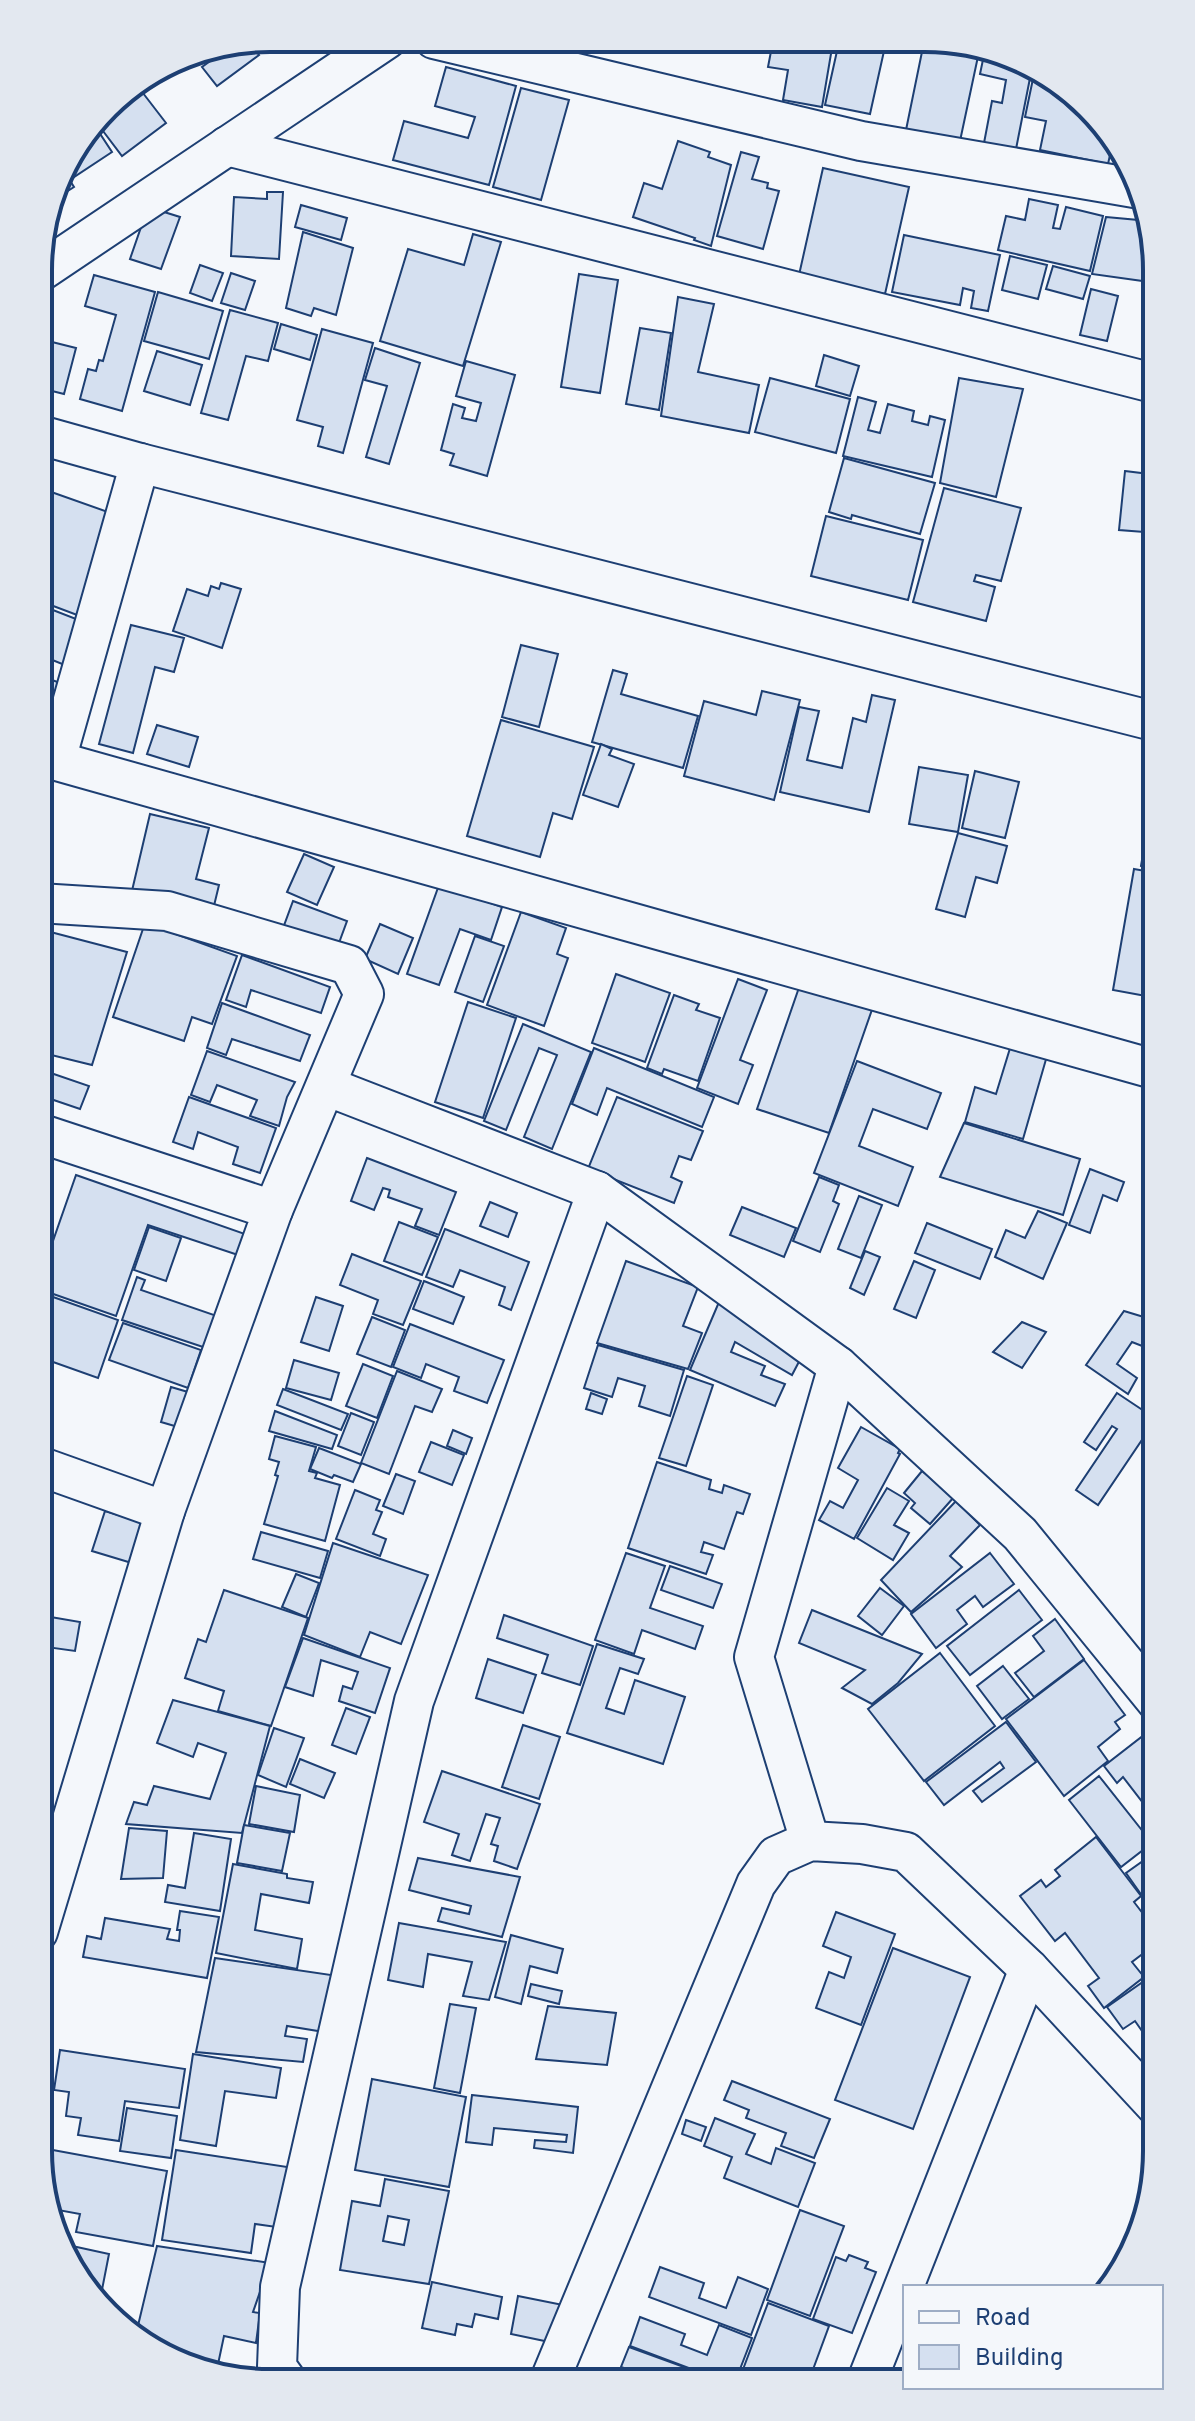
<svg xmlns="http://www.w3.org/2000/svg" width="1195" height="2421" viewBox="0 0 1195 2421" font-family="Overpass,sans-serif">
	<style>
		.building { fill: #d5e0f0; stroke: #1d3f73; stroke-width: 2; fill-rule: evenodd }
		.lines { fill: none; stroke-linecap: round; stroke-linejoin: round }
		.minor-casing { stroke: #1d3f73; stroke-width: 42 }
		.minor { stroke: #f4f7fb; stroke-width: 38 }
		.rim { fill: none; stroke: #1d3f73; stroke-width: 4 }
	</style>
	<rect width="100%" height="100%" fill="#f4f7fb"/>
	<g class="building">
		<path d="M773 41 833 42 822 107 783 100 788 70 768 67Z"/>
		<path d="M249 42 259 55 217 86 202 67 231 46Z"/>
		<path d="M839 42H886L870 114 825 105Z"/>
		<path d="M924 42H970L980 47 960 141 906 130Z"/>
		<path d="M985 50 1031 73 1016 149 984 143 992 101 1002 103 1006 80 980 74Z"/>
		<path d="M446 67 516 86 489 185 393 160 404 121 468 138 475 117 435 106Z"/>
		<path d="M1034 74 1078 95 1112 146 1108 164 1040 150 1046 121 1025 117Z"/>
		<path d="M136 84 166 123 122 156 100 127 113 117 107 109 117 96Z"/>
		<path d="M521 88 569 100 541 200 493 187Z"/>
		<path d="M102 115 105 120 95 126 112 152 71 179 63 166Z"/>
		<path d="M678 141 710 152 708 157 731 165 711 246 694 240 695 238 633 217 644 183 662 189Z"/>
		<path d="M741 152 759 157 752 179 768 183 767 188 779 191 763 249 717 236Z"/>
		<path d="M62 168 74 187 52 201Z"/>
		<path d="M823 168 909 187 885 294 799 275Z"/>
		<path d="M267 192H283L279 259 231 256 234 197 267 199Z"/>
		<path d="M1029 199 1058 205 1053 228 1060 229 1066 207 1103 216 1090 271 998 250 1006 216 1025 220Z"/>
		<path d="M301 205 347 218 341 240 295 227Z"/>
		<path d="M148 207 180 217 161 269 130 259Z"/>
		<path d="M1106 217 1149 221 1157 283 1092 274Z"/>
		<path d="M303 232 353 248 336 315 314 308 311 316 286 308Z"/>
		<path d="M473 234 501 242 463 366 380 341 408 249 464 265Z"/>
		<path d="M904 235 1000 255 988 311 971 308 974 291 963 288 960 305 892 292Z"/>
		<path d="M1010 256 1047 265 1038 299 1002 290Z"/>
		<path d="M200 265 223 273 212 301 190 293Z"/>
		<path d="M1053 266 1090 276 1083 299 1046 289Z"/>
		<path d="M231 273 255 281 245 310 221 303Z"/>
		<path d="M579 274 618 280 600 393 561 387Z"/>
		<path d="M94 275 155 292 122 411 80 399 88 369 96 371 99 360 103 361 116 315 85 306Z"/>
		<path d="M1091 289 1118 296 1107 341 1080 335Z"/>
		<path d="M158 292 223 311 209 359 144 341Z"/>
		<path d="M678 297 714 304 698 372 759 385 749 433 661 416Z"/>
		<path d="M230 310 278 323 268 361 246 356 228 420 201 413Z"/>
		<path d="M281 324 317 335 310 360 274 349Z"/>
		<path d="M640 328 671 333 659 410 626 404Z"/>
		<path d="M322 329 373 343 343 453 318 446 323 427 297 420Z"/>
		<path d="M40 339 76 348 64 394 40 388Z"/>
		<path d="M375 348 420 363 389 464 366 457 387 386 365 380Z"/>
		<path d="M157 351 202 365 190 405 144 391Z"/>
		<path d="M824 355 859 366 850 396 816 386Z"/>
		<path d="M466 361 515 375 487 476 450 465 454 454 441 450 453 404 465 408 462 418 476 421 481 403 456 396Z"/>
		<path d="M770 378 850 399 836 453 755 432Z"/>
		<path d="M959 378 1023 389 996 497 940 483Z"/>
		<path d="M858 397 876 402 868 430 880 433 888 404 914 411 912 421 928 425 930 416 945 420 932 477 843 456Z"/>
		<path d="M844 458 935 483 920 534 852 515 851 519 829 512Z"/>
		<path d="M1125 471 1157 475V533L1119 530Z"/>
		<path d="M40 488 122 517 85 618 40 601Z"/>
		<path d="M944 488 1021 508 1001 581 976 575 974 581 995 587 986 621 913 602Z"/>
		<path d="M826 516 923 540 908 600 811 576Z"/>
		<path d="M221 583 241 589 222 648 173 631 187 589 208 596 211 586 219 589Z"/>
		<path d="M40 605 89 624 72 668 40 655Z"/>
		<path d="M131 625 184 638 174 672 155 667 133 753 99 744Z"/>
		<path d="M521 645 558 654 539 727 502 717Z"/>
		<path d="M613 670 627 674 621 694 698 716 683 768 592 742Z"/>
		<path d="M39 675 68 686 52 727 39 723Z"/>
		<path d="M762 691 800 700 774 800 684 776 704 701 756 715Z"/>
		<path d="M872 695 895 700 869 812 780 792 799 707 819 711 807 760 842 768 853 718 866 722Z"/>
		<path d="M501 720 594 747 572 819 553 813 540 857 467 836Z"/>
		<path d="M157 725 198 737 189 767 147 754Z"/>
		<path d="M601 744 612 749 609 755 634 764 618 807 583 795Z"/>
		<path d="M1157 762V816L1148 815Z"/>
		<path d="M919 767 968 775 958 832 909 824Z"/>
		<path d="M975 771 1019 782 1005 838 962 828Z"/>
		<path d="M150 814 209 828 196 879 219 885 212 914 131 895Z"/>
		<path d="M1149 818 1157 820V869L1141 866Z"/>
		<path d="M39 824 48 827 39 863Z"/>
		<path d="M958 833 1007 846 997 883 976 877 965 917 936 909Z"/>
		<path d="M304 854 334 867 317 905 287 892Z"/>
		<path d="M1134 869 1157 873V998L1113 990Z"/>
		<path d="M439 885 502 907 491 940 460 929 439 985 407 974Z"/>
		<path d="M293 901 347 921 336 951 282 931Z"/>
		<path d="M521 912 566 928 557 954 568 958 544 1026 487 1005Z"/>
		<path d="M145 923 237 956 212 1024 192 1017 184 1041 113 1017Z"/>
		<path d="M380 924 413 938 398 974 365 959Z"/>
		<path d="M39 929 127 952 92 1065 39 1052Z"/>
		<path d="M475 936 504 946 483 1002 455 992Z"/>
		<path d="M242 955 330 987 321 1013 251 990 246 1007 226 1000Z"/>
		<path d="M616 974 670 993 645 1062 592 1043Z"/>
		<path d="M803 976 875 1001 829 1133 757 1109Z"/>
		<path d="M738 979 767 990 740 1060 753 1065 738 1104 697 1088Z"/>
		<path d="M674 995 699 1004 696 1010 720 1018 698 1081 664 1069 662 1074 647 1068Z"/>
		<path d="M468 1002 516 1018 483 1118 435 1102Z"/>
		<path d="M222 1003 310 1035 300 1061 232 1039 226 1055 207 1048Z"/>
		<path d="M523 1024 591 1052 552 1149 524 1137 557 1055 539 1048 506 1130 484 1121Z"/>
		<path d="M1015 1032 1051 1042 1023 1139 965 1122 975 1087 996 1094Z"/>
		<path d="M594 1048 714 1097 702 1127 607 1088 597 1115 572 1104Z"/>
		<path d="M207 1051 295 1082 287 1097 279 1126 250 1116 257 1100 217 1085 210 1102 191 1095Z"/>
		<path d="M857 1061 941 1093 927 1129 873 1109 859 1146 913 1167 898 1206 814 1173Z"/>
		<path d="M45 1071 89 1086 80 1109 39 1095Z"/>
		<path d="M189 1097 276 1128 260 1173 233 1164 238 1147 198 1132 193 1149 173 1142Z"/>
		<path d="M617 1097 703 1131 691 1160 679 1156 671 1177 682 1182 674 1203 588 1169Z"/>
		<path d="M964 1123 1080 1159 1063 1215 940 1177Z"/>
		<path d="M367 1158 456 1192 439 1235 415 1226 422 1209 388 1197 390 1190 383 1188 374 1210 351 1201Z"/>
		<path d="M1090 1169 1124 1182 1117 1201 1103 1195 1090 1233 1069 1225Z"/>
		<path d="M76 1175 245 1234 238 1255 148 1225 116 1316 39 1289V1281Z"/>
		<path d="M819 1177 839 1185 833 1201 839 1204 820 1252 793 1241Z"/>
		<path d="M859 1196 882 1205 861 1258 838 1249Z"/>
		<path d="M490 1202 517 1213 508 1237 480 1226Z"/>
		<path d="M742 1207 796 1228 784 1257 730 1235Z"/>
		<path d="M1038 1211 1067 1223 1043 1279 995 1257 1006 1230 1025 1238Z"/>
		<path d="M399 1222 438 1237 422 1275 384 1261Z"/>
		<path d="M927 1223 992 1249 980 1279 915 1253Z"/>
		<path d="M149 1227 181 1238 166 1281 134 1270Z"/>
		<path d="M445 1229 529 1262 511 1310 499 1305 505 1287 460 1270 453 1287 426 1277Z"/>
		<path d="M865 1251 880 1257 864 1295 850 1288Z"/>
		<path d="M352 1254 421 1281 403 1325 373 1314 378 1300 340 1285Z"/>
		<path d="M626 1261 698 1287 683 1326 702 1333 688 1369 597 1343Z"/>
		<path d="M914 1261 935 1270 916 1318 894 1309Z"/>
		<path d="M137 1277 145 1280 141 1290 217 1316 206 1348 122 1320Z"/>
		<path d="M424 1281 464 1297 453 1324 413 1309Z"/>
		<path d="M39 1292 118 1320 98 1378 39 1357Z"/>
		<path d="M316 1297 343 1306 329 1351 301 1342Z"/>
		<path d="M719 1302 803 1354 792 1375 735 1342 731 1352 765 1366 761 1375 785 1384 775 1406 690 1370Z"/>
		<path d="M1124 1311 1157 1321 1155 1351 1132 1342 1117 1364 1137 1378 1128 1394 1086 1365Z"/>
		<path d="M372 1317 405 1330 391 1367 357 1354Z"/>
		<path d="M1022 1322 1046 1332 1022 1368 993 1352Z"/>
		<path d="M123 1323 201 1350 188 1388 109 1360Z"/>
		<path d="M410 1324 504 1360 487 1403 454 1391 459 1377 426 1364 421 1378 393 1367Z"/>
		<path d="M598 1345 684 1370 670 1416 639 1406 645 1386 618 1378 612 1397 584 1388Z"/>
		<path d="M294 1360 339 1373 331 1400 286 1388Z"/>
		<path d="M363 1364 393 1376 377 1418 346 1406Z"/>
		<path d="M397 1371 442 1389 432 1412 415 1406 389 1474 361 1463Z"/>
		<path d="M687 1376 713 1385 686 1466 659 1458Z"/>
		<path d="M171 1387 188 1392 178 1427 161 1422Z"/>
		<path d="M283 1389 348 1414 341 1430 277 1405Z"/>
		<path d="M591 1393 607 1399 602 1414 586 1409Z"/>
		<path d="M1117 1393 1156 1419 1098 1505 1076 1490 1117 1429 1112 1426 1096 1450 1084 1442Z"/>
		<path d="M275 1411 337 1435 332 1449 269 1431Z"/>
		<path d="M351 1413 374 1422 361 1455 338 1446Z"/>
		<path d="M861 1427 900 1449 898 1453 900 1454 854 1539 819 1520 830 1501 843 1508 858 1480 838 1468Z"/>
		<path d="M453 1430 472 1438 466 1454 447 1446Z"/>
		<path d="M275 1436 316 1447 309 1471 317 1473 315 1478 340 1485 325 1541 264 1524 278 1476 275 1475 279 1462 269 1459Z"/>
		<path d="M431 1442 464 1455 452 1485 419 1472Z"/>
		<path d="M319 1448 361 1464 353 1482 334 1475 332 1478 310 1469Z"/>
		<path d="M657 1462 711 1480 709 1489 722 1493 724 1485 750 1494 743 1514 737 1512 724 1549 704 1542 701 1552 713 1555 706 1574 628 1548Z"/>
		<path d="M922 1471 954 1497 930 1524 911 1508 915 1503 904 1493Z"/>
		<path d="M396 1474 415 1481 403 1514 383 1506Z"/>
		<path d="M887 1488 909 1501 894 1525 909 1533 893 1560 857 1538Z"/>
		<path d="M355 1490 380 1500 376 1510 382 1512 373 1534 386 1539 380 1556 336 1539Z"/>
		<path d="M956 1501 980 1525 950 1556 962 1567 911 1612 881 1580Z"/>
		<path d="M105 1511 148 1524 135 1564 92 1551Z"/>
		<path d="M261 1532 328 1551 320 1578 253 1559Z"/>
		<path d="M333 1543 428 1575 401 1644 370 1632 360 1657 304 1635Z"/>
		<path d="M626 1553 665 1566 650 1608 703 1626 695 1649 642 1630 634 1654 595 1640Z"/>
		<path d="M990 1553 1014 1584 983 1607 975 1596 957 1610 967 1624 936 1648 911 1614Z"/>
		<path d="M670 1566 722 1584 713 1608 661 1590Z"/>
		<path d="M296 1574 319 1583 306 1617 282 1607Z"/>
		<path d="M880 1588 904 1606 882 1635 858 1616Z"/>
		<path d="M224 1590 308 1618 271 1726 218 1711 224 1691 185 1678 198 1639 206 1642Z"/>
		<path d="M1019 1590 1042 1620 970 1675 947 1646Z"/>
		<path d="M812 1610 922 1654 898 1683 872 1704 842 1688 865 1670 799 1643Z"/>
		<path d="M39 1615 80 1622 75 1651 39 1646Z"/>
		<path d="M504 1615 593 1646 580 1685 542 1673 548 1655 497 1638Z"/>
		<path d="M1055 1619 1084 1659 1034 1697 1015 1673 1044 1651 1033 1636Z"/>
		<path d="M303 1638 390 1668 375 1713 339 1701 343 1686 352 1689 358 1672 321 1660 313 1696 285 1687Z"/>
		<path d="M597 1644 644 1659 638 1674 620 1668 606 1708 624 1714 635 1680 685 1697 663 1764 567 1733Z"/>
		<path d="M940 1653 995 1726 924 1781 868 1709Z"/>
		<path d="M488 1659 536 1675 523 1713 476 1698Z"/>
		<path d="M1084 1660 1125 1715 1115 1722 1120 1729 1098 1747 1108 1761 1064 1796 1006 1719Z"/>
		<path d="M1003 1666 1029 1699 1002 1719 977 1686Z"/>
		<path d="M173 1700 270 1726 242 1833 126 1824 134 1802 147 1805 154 1786 210 1799 226 1753 198 1743 193 1757 157 1743Z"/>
		<path d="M346 1708 370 1717 356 1754 332 1745Z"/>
		<path d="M1006 1722 1036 1762 982 1802 973 1791 1004 1768 1000 1762 944 1805 926 1782Z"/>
		<path d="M523 1725 560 1737 539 1799 502 1787Z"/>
		<path d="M274 1728 304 1738 286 1787 258 1775Z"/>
		<path d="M1144 1735 1157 1752V1821L1123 1777 1117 1783 1104 1766Z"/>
		<path d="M300 1759 335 1773 324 1798 290 1784Z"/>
		<path d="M442 1771 540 1804 517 1869 494 1861 498 1846 491 1844 500 1818 486 1814 470 1861 452 1855 459 1834 424 1822Z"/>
		<path d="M1099 1776 1152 1843 1121 1867 1069 1800Z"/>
		<path d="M256 1786 300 1795 294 1832 249 1824Z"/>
		<path d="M244 1825 290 1833 282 1871 237 1863Z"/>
		<path d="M129 1828 167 1831 163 1878 121 1879Z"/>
		<path d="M194 1833 231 1839 220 1911 165 1902 168 1885 185 1888Z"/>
		<path d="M1096 1837 1141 1896 1134 1902 1157 1932V1943L1132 1962 1144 1977 1104 2008 1088 1986 1099 1978 1065 1933 1055 1941 1020 1896 1041 1880 1046 1887 1060 1876 1055 1870Z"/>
		<path d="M1157 1851V1917L1126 1873Z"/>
		<path d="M418 1858 520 1877 502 1937 438 1921 442 1908 469 1914 471 1906 409 1890Z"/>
		<path d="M233 1864 287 1874V1878L313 1882 309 1903 261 1894 255 1930 302 1939 297 1969 216 1953Z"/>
		<path d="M180 1911 219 1917 207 1978 83 1957 87 1936 101 1939 105 1918 170 1929 167 1939 179 1941 180 1930H177Z"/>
		<path d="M836 1912 895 1934 861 2025 816 2008 829 1972 844 1978 851 1957 823 1946Z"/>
		<path d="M399 1923 506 1942 489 2000 463 1996 472 1962 428 1954 423 1987 388 1980Z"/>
		<path d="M511 1935 563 1949 557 1973 530 1966 521 2004 495 1997Z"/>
		<path d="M893 1948 970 1977 913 2129 835 2100Z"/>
		<path d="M215 1958 338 1976 330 2033 287 2026 285 2036 307 2039 303 2062 196 2052Z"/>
		<path d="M1157 1972 1156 2051 1135 2021 1123 2029 1107 2007Z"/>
		<path d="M531 1984 562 1991 559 2004 528 1996Z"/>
		<path d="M450 2004 476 2008 460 2093 434 2088Z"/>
		<path d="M548 2006 616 2013 607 2065 536 2059Z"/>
		<path d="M60 2050 185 2069 179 2108 125 2101 119 2141 78 2135 81 2118 66 2116 69 2092 54 2090Z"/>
		<path d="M193 2054 281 2068 276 2098 225 2091 216 2146 180 2140Z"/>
		<path d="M372 2079 466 2097 449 2187 355 2170Z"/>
		<path d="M732 2081 830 2119 814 2158 781 2146 786 2133 746 2118 749 2110 724 2100Z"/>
		<path d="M472 2095 578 2107 573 2153 534 2148 535 2140 566 2142 567 2135 494 2128 492 2145 466 2142Z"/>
		<path d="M127 2108 177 2116 171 2158 120 2151Z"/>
		<path d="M715 2118 755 2134 746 2154 771 2164 776 2148 815 2163 798 2207 724 2178 732 2157 704 2146Z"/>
		<path d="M686 2120 706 2127 701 2141 682 2134Z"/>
		<path d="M42 2148 167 2171 153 2246 76 2232 80 2214 47 2208 40 2162Z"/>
		<path d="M176 2150 294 2168 276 2227 255 2224 251 2253 162 2240Z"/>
		<path d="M385 2179 449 2191 429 2284 340 2270 352 2201 380 2206ZM388 2216 409 2220 404 2245 383 2241Z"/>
		<path d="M800 2210 844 2226 810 2316 767 2300Z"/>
		<path d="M63 2244 109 2254 100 2300Z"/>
		<path d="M157 2246 270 2263 253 2312 260 2313 256 2343 224 2336 217 2369 210 2367 136 2334Z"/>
		<path d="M849 2255 868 2262 865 2268 876 2272 852 2333 813 2319 836 2257 846 2261Z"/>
		<path d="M660 2267 704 2283 699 2298 726 2308 738 2277 768 2289 751 2335 649 2297Z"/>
		<path d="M432 2282 502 2297 498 2319 475 2314 472 2327 457 2324 455 2335 422 2328Z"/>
		<path d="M518 2296 568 2306 559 2344 511 2334Z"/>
		<path d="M768 2303 829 2326 808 2383 746 2382 739 2380Z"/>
		<path d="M640 2317 685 2334 681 2345 707 2355 719 2325 752 2338 735 2382H726L630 2346Z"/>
		<path d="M629 2347 684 2367 680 2379 652 2369 648 2377 621 2367Z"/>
	</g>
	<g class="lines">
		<defs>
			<g id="minor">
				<path d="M434 39 861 141 1140 189"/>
				<path d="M227 146 1157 384"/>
				<path d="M40 272 387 39"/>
				<path d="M40 435 140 463 1157 722"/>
				<path d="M39 756 1157 1070"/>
				<path d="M56 760 140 463"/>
				<path d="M39 903 167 911 349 965 364 994 273 1210"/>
				<path d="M326 1086 597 1191 838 1366 1020 1534 1157 1702"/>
				<path d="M39 1466 165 1511"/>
				<path d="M810 1841 754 1657 838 1366"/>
				<path d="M38 1932 165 1511 273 1210 39 1133"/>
				<path d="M287 2381 277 2367 280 2287 414 1701 597 1191"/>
				<path d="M549 2382 756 1884 776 1856 810 1841 862 1844 906 1852 1029 1969 1156 2106"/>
				<path d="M866 2383 1029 1969"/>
			</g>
		</defs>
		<use href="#minor" class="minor-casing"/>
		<use href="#minor" class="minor"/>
	</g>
	<path d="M0 0H1195V2421H0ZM270 52H925A218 218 0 0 1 1143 270V2151A218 218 0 0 1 925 2369H270A218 218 0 0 1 52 2151V270A218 218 0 0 1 270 52Z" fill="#e3e8f0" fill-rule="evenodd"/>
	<path class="rim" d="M270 52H925A218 218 0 0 1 1143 270V2151A218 218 0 0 1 925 2369H270A218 218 0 0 1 52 2151V270A218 218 0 0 1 270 52Z"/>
	<rect x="903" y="2285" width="260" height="104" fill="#f4f7fb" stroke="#9eadc5" stroke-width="2"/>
	<rect x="919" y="2311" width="40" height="12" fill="#f4f7fb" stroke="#9eadc5" stroke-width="2"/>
	<text x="975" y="2325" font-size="24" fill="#1d3f73">Road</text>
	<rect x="919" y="2345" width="40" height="24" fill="#d5e0f0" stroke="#9eadc5" stroke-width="2"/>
	<text x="975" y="2365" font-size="24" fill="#1d3f73">Building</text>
</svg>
